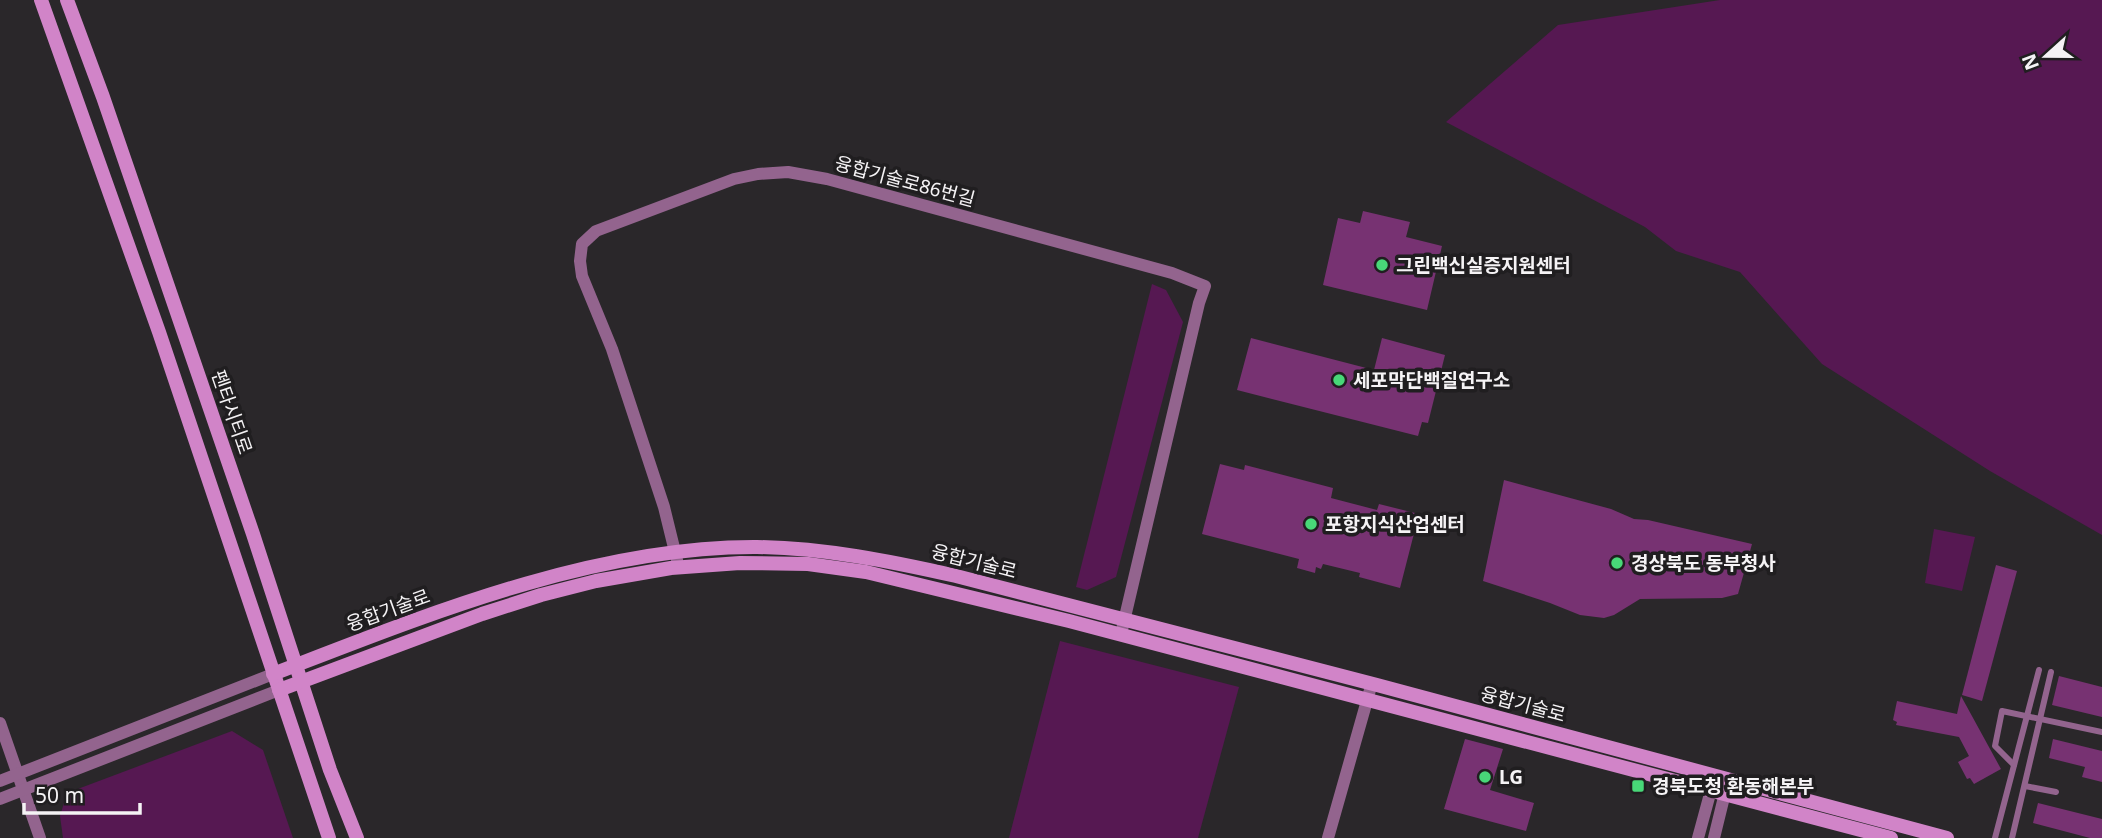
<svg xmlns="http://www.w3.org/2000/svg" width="2102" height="838" viewBox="0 0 2102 838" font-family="'Noto Sans','Noto Sans KR',sans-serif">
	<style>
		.green { fill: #561852 }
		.building { fill: #773272 }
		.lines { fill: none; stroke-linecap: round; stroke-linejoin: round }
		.lane { stroke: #93648e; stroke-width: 6 }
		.street { stroke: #93648e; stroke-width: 12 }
		.secondary { stroke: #d184c8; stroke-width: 14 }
		.poi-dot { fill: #48d778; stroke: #201e20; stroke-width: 2.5 }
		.labels { text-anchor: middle; stroke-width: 7; stroke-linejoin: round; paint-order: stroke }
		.street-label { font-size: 19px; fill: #f5f3f5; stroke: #201e20 }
		.poi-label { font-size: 19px; font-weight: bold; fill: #f5f3f5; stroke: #201e20; text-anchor: start }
	</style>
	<rect width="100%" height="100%" fill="#2a272a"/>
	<g class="green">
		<path d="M1720 0H2102V535L1990 471 1822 364 1740 272 1676 251 1645 227 1446 122 1558 25Z"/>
		<path d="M1152 284 1166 290 1183 322 1116 577 1087 590 1076 587Z"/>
		<path d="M1934 529 1975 537 1962 591 1925 583Z"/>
		<path d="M1060 641 1239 687 1198 838H1009Z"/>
		<path d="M232 731 263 750 293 838H63L60 816 67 793Z"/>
	</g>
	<g class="building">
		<path d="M1363 211 1410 222 1406 237 1442 246 1427 310 1323 285 1338 218 1360 223Z"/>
		<path d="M1251 338 1374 370 1382 338 1445 355 1428 423 1422 422 1418 436 1237 390Z"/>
		<path d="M1220 464 1244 470 1245 465 1333 488 1331 498 1377 510 1379 504 1419 514 1400 588 1359 577 1360 573 1323 564 1321 569 1316 567 1315 573 1297 568 1299 559 1202 534Z"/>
		<path d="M1504 480 1611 509 1634 519 1648 520 1752 544 1738 594 1722 598 1640 599 1614 615 1604 618 1580 615 1550 603 1483 581Z"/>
		<path d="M1996 565 2017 571 1982 701 1962 695Z"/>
		<path d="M2059 676 2102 687V717L2052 705Z"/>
		<path d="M1961 696 2001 769 1974 784 1970 778 1967 779 1958 762 1969 756 1959 737 1896 725 1897 722 1893 720 1897 701 1957 714Z"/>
		<path d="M1465 739 1503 749 1490 790 1534 803 1526 831 1444 809Z"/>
		<path d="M2053 739 2102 751V782L2082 777 2085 767 2049 758Z"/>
		<path d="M2038 803 2102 819V838H2090L2033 823Z"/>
	</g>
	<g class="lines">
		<g class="lane">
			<path d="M2014 765 1995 746 2002 711 2102 732"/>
			<path d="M2025 786 2056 792"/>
			<path d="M1995 838 2039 670"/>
			<path d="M2012 838 2051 672"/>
		</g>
		<g class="street">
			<path d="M677 560 664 507 612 349 582 276 580 261 582 244 596 231 734 179 758 174 788 172 827 179 1172 273 1205 286 1199 303 1121 634"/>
			<path d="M0 723 40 838"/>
			<path d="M0 781 273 674"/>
			<path d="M0 799 279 690"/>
			<path d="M1328 838 1370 690"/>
			<path d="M1698 838 1711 790 1716 783"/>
			<path d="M1714 838 1725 793 1723 785"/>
		</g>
		<g class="secondary">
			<path d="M41 0 159 332 329 838"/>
			<path d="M67 0 103 97 253 534 330 770 357 838"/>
			<path d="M273 674C424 616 593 546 757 547 824 548 890 561 956 576L1377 685 1947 838"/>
			<path d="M279 690 482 614 541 595 596 581 671 568 740 563 808 564 866 572 1069 621 1891 838"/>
		</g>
	</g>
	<g class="poi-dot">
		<circle cx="1382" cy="265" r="7"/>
		<circle cx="1339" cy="380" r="7"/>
		<circle cx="1311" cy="524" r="7"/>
		<circle cx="1617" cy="563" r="7"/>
		<circle cx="1485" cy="777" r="7"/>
		<rect x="1631" y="779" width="14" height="14" rx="3.5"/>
	</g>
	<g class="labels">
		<g class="street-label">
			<text transform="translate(905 181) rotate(15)" y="7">융합기술로86번길</text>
			<text transform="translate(232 412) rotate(71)" y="7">펜타시티로</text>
			<text transform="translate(974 561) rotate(14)" y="7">융합기술로</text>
			<text transform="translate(388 610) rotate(-20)" y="7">융합기술로</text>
			<text transform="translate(1523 704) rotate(15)" y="7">융합기술로</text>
		</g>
		<g class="poi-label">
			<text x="1396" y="272">그린백신실증지원센터</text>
			<text x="1353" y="387">세포막단백질연구소</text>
			<text x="1325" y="531">포항지식산업센터</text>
			<text x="1631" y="570">경상북도 동부청사</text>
			<text x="1499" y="784">LG</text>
			<text x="1652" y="793">경북도청 환동해본부</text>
		</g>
	</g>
	<g transform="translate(2046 56) rotate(249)" stroke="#201e20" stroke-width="5" paint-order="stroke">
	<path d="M0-5L12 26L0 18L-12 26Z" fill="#f5f3f5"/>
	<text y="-10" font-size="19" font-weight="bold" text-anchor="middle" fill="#f5f3f5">N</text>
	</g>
	<path d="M24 803v10h116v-10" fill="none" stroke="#f5f3f5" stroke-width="3.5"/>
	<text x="35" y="803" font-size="21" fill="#f5f3f5" stroke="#201e20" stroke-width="5" paint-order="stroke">50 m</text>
</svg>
